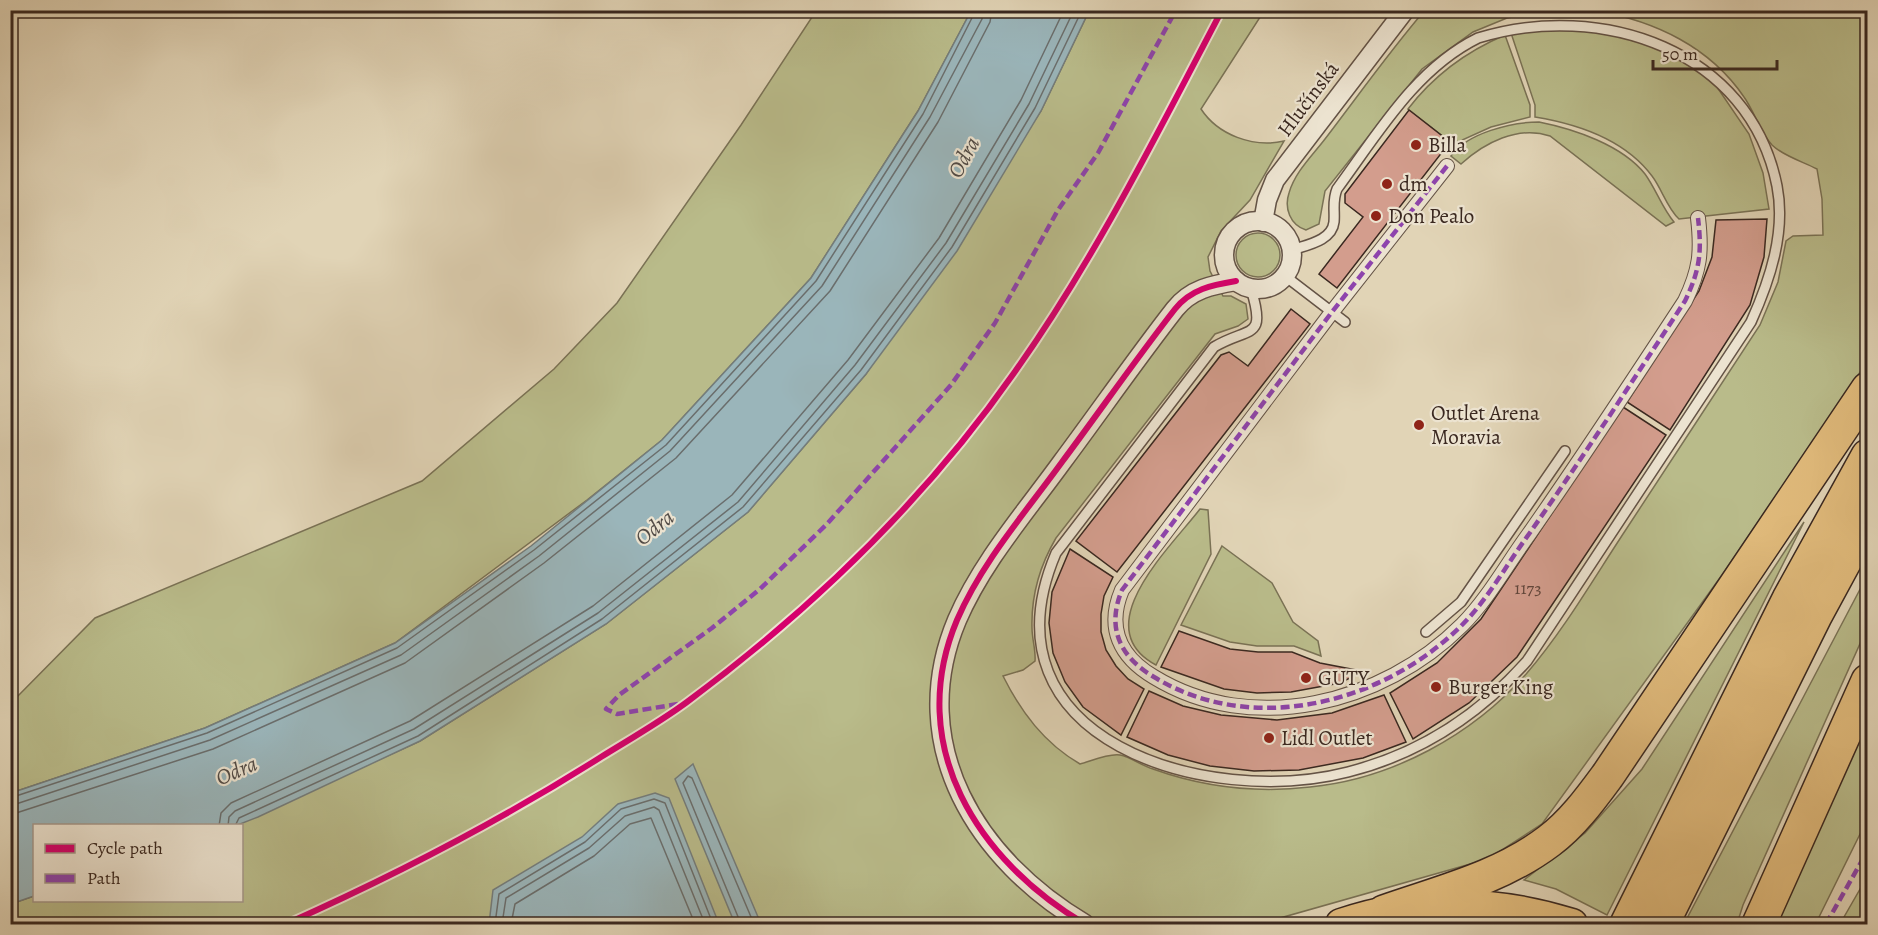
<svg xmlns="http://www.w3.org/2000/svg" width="1878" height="935" viewBox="0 0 1878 935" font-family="Alegreya,serif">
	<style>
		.green { fill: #b9bb8a; stroke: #7a7255; stroke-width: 1.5 }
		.water { fill: #9ab5ba; stroke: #747d7c; stroke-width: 1.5 }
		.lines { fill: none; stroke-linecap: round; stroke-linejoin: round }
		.shore { stroke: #6a6e6d; stroke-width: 1.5 }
		.building { fill: #d39d8d; stroke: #3a2820; stroke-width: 1.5 }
		.service-casing { stroke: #645346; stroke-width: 12 }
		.pedestrian-casing { stroke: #645346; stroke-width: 16 }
		.minor-casing { stroke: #645346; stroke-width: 21 }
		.trunk-casing { stroke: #3a2820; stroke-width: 33 }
		.motorway-casing { stroke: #3a2820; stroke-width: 36 }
		.service { stroke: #ece3d0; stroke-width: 9 }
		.pedestrian { stroke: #ece3d0; stroke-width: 14 }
		.minor { stroke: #ece3d0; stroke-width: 18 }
		.trunk { stroke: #e0ba7b; stroke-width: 30 }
		.motorway { stroke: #e0ba7b; stroke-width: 33 }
		.quiet { stroke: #8e44ad; stroke-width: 4.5; stroke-dasharray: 9 4.5; stroke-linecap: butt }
		.cycleway-casing { stroke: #ece3d0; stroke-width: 10 }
		.cycleway { stroke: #d6006c; stroke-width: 6 }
		.poi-dot { fill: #8f2418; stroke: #ece3d0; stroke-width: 2 }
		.labels { text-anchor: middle; stroke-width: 4.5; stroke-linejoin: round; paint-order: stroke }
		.number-label { font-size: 18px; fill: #60453b }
		.street-label { font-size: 21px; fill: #3a2820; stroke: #ece3d0 }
		.poi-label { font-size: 21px; fill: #3a2820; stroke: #ece3d0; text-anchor: start }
		.water-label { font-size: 22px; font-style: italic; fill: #524b46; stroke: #ece3d0 }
	</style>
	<rect width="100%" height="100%" fill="#e1d4b6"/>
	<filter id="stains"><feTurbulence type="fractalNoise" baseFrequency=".00333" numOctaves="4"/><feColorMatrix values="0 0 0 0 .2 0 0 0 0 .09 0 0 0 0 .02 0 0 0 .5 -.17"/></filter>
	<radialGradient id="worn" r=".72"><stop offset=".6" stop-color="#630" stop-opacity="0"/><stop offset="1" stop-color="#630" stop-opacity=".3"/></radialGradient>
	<g class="green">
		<path d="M1425 10 1545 11 1507 18 1473 32 1422 69 1325 191 1319 224 1306 230C1290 225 1284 208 1289 193 1295 172 1312 156 1325 139 1358 96 1389 52 1425 10Z"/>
		<path d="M816 11H971L918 111 811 278 662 440 587 500 395 643 205 728 11 793V703L95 618 422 481 554 369 617 303 741 125Z"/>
		<path d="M1089 11H1264L1201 109C1218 135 1253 148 1284 141L1250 200 1221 231 1208 257 1210 271 1223 296H1231L1246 304 1248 319 1238 326 1215 334 1056 538C1039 567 1031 595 1032 628 1032 639 1036 651 1035 661L1023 670 1003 676C1021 712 1044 743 1080 764 1091 761 1109 753 1120 755 1131 757 1142 766 1153 769 1203 787 1258 793 1310 787 1392 779 1473 735 1527 673 1564 630 1594 578 1625 531 1670 462 1715 394 1760 325L1778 282 1786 241 1793 236 1823 235 1822 199 1817 169C1804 162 1783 156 1772 145 1761 133 1754 111 1744 97 1710 47 1655 21 1597 11H1867V362L1722 575 1542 824 1488 859 1259 924H11V904L34 896V900H242V826L235 825 420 741 606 624 748 512 866 374 1041 111Z"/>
		<path d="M1522 30H1620L1691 65 1717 87 1749 134 1763 173 1769 209 1679 219C1667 208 1662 189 1652 176 1625 140 1578 124 1535 117V105L1511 33Z"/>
		<path d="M1505 35 1530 105V117L1491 127 1458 142 1453 139 1450 142 1408 109C1434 75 1465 52 1505 35Z"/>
		<path d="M1539 122C1574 129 1622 145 1645 174 1656 189 1662 208 1674 222L1666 226 1550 136C1518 125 1484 143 1461 164L1451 156C1467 133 1512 122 1539 122Z"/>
		<circle cx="1258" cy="255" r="22"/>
		<path d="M1200 509 1208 510 1211 554 1156 665C1085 627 1171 547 1200 509Z"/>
		<path d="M1804 522 1607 915 1556 889 1524 880 1585 833 1642 769Z"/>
		<path d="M1222 546 1272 583 1293 622 1318 641 1321 656 1294 646H1257L1230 642 1181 625Z"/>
		<path d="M1867 576V628L1743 905 1737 924H1684Z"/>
		<path d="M1867 709 1868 817 1865 824 1819 917 1809 924H1773Z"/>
		<path d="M1867 877V924H1840Z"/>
	</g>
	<g class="water">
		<path d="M971 11H1089L1041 111 957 251 866 374 748 512 606 624 420 741 258 817 235 826H34V896L11 904V793L205 728 395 643 531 546 662 440 811 278 918 111Z"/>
		<path d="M693 764 761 924H735L675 779Z"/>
		<path d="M655 793 669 798 719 924H489L493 890 582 837 618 804Z"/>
	</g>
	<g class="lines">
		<g class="shore">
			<path d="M10 798 207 733 397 648 534 550 666 445 816 281 923 114 976 10"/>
			<path d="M10 806 210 740 401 655 539 556 670 451 822 286 930 117 982 19 983 10"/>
			<path d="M10 815 213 749 405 663 544 563 676 458 830 291 938 122 990 22 992 10"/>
			<path d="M219 826 221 813 231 803 410 721 593 606 732 495 848 360 939 238 1021 100 1064 10"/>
			<path d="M228 826 229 817 235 811 414 729 598 613 738 502 855 365 946 243 1029 104 1074 10"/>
			<path d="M235 826 239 818 418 736 602 619 743 507 861 370 952 247 1035 108 1082 10"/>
			<path d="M495 924 499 894 585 842 621 809 654 799 665 803 713 924"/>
			<path d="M502 924 506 898 589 848 625 816 654 807 659 810 705 924"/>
			<path d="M511 924 515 904 594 856 630 824 651 818 695 924"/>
			<path d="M741 924 683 783 688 776 692 778 754 924"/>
		</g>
	</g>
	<g class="building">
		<path d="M1409 110 1450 142 1337 288 1319 274 1363 217 1345 203V194Z"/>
		<path d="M1767 219 1764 257 1750 305 1670 430 1627 402 1699 291 1712 257 1716 220Z"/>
		<path d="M1291 309 1310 324 1117 572 1076 541 1221 355 1229 352 1248 366Z"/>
		<path d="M1623 407 1666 435 1517 657 1469 703 1413 739 1390 693 1437 663 1481 619Z"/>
		<path d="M1070 549 1113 577 1104 596 1101 614V632L1106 650 1116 666 1128 679 1144 689 1121 735 1083 707 1065 682 1053 653 1049 623 1052 592Z"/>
		<path d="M1179 631 1230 649 1258 652H1292L1320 663 1356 670 1358 674 1340 683 1291 692 1257 693 1224 689 1161 667Z"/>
		<path d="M1149 691 1183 706 1221 715 1277 720 1332 713 1384 695 1406 742 1363 758 1299 770 1254 771 1210 766 1168 755 1127 737Z"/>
	</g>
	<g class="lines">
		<defs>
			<g id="service">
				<path d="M1285 276 1345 322"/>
				<path d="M1251 289C1267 341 1249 326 1214 347L1056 553C976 741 1208 808 1348 772 1419 754 1479 715 1527 661L1751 322C1770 280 1786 232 1777 186 1750 50 1601 0 1478 38 1415 69 1377 135 1337 189 1332 201 1335 210 1334 222 1332 241 1306 245 1292 250"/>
				<path d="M1426 632 1461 602 1565 451"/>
			</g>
			<path id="pedestrian" d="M1447 166 1332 312 1122 590C1106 628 1120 657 1154 677 1252 737 1383 704 1462 625 1488 599 1507 564 1529 534 1583 457 1634 379 1685 301 1700 270 1702 252 1698 218"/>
			<g id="minor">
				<circle cx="1258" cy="255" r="34"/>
				<path d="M1263 222 1267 200 1275 180 1405 10"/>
				<path d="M1085 924C978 861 904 746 957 620 982 562 1025 513 1062 462 1100 411 1136 359 1175 309 1191 289 1212 285 1236 281"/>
			</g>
			<path id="trunk" d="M1341 924C1417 898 1495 900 1572 924"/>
			<g id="motorway">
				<path d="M1384 912C1441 892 1500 878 1549 841 1573 823 1591 798 1608 775L1868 389"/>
				<path d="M1627 924 1789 599 1868 456"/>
				<path d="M1662 924 1815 616 1868 518"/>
				<path d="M1759 924 1868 681"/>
			</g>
		</defs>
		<use href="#service" class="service-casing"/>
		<use href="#pedestrian" class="pedestrian-casing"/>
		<use href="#minor" class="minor-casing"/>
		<use href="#trunk" class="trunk-casing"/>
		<use href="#motorway" class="motorway-casing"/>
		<use href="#service" class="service"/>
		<use href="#pedestrian" class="pedestrian"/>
		<use href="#minor" class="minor"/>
		<use href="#trunk" class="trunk"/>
		<use href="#motorway" class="motorway"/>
		<g class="quiet">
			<path d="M1447 166 1332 312 1122 590C1106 628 1120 657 1154 677 1252 737 1383 704 1462 625 1488 599 1507 564 1529 534 1583 457 1634 379 1685 301 1700 270 1702 252 1698 218"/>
			<path d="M678 704 617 714 606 709 619 695 712 628 760 589 826 525 951 385 995 323 1058 210 1098 153 1176 10"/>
			<path d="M1826 924 1868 850"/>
		</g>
		<defs>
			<g id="cycleway">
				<path d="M286 924C396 875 500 821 601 757 630 739 660 722 687 702 811 610 925 500 1014 373 1095 259 1157 134 1222 10"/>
				<path d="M1085 924C978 861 904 746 957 620 982 562 1025 513 1062 462 1100 411 1136 359 1175 309 1191 289 1212 285 1236 281"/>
			</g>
		</defs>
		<use href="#cycleway" class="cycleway-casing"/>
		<use href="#cycleway" class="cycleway"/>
	</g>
	<g class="poi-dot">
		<circle cx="1416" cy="145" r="6"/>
		<circle cx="1387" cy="184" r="6"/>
		<circle cx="1376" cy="216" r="6"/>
		<circle cx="1419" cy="425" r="6"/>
		<circle cx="1306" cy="678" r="6"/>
		<circle cx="1436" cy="687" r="6"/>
		<circle cx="1269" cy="738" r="6"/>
	</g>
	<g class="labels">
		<g class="number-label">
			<text x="1528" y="594">1173</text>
		</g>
		<g class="street-label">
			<text transform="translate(1308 99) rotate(-53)" y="7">Hlučínská</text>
		</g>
		<g class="poi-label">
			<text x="1428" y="152">Billa</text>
			<text x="1399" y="191">dm</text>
			<text x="1388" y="223">Don Pealo</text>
			<text x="1431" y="420">Outlet Arena<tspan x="1431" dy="24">Moravia</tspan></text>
			<text x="1318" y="685">GUTY</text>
			<text x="1448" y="694">Burger King</text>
			<text x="1281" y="745">Lidl Outlet</text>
		</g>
		<g class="water-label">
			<text transform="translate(963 157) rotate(-62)" y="8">Odra</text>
			<text transform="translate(654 527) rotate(-39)" y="8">Odra</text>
			<text transform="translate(236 770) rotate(-23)" y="8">Odra</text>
		</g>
	</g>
	<rect width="1878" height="935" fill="none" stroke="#e1d4b6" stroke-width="36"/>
	<rect x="12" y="12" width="1854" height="911" fill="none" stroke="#3a2820" stroke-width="3"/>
	<rect x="18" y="18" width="1842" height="899" fill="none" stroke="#3a2820" stroke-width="1.5"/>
	<rect x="33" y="824" width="210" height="78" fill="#ece3d0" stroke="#a5988a" stroke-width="1.5"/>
	<rect x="45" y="844" width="30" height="9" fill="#d6006c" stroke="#a5988a" stroke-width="1.5"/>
	<text x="87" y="854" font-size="18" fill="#3a2820">Cycle path</text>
	<rect x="45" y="874" width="30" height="9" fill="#8e44ad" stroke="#a5988a" stroke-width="1.5"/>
	<text x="87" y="884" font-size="18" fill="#3a2820">Path</text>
	<path d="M1653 60v9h124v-9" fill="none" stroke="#3a2820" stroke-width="3"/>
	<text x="1662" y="60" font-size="18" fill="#3a2820" stroke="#ece3d0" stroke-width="4.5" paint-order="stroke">50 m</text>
	<rect width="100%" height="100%" filter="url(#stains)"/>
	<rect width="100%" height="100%" fill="url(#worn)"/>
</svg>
